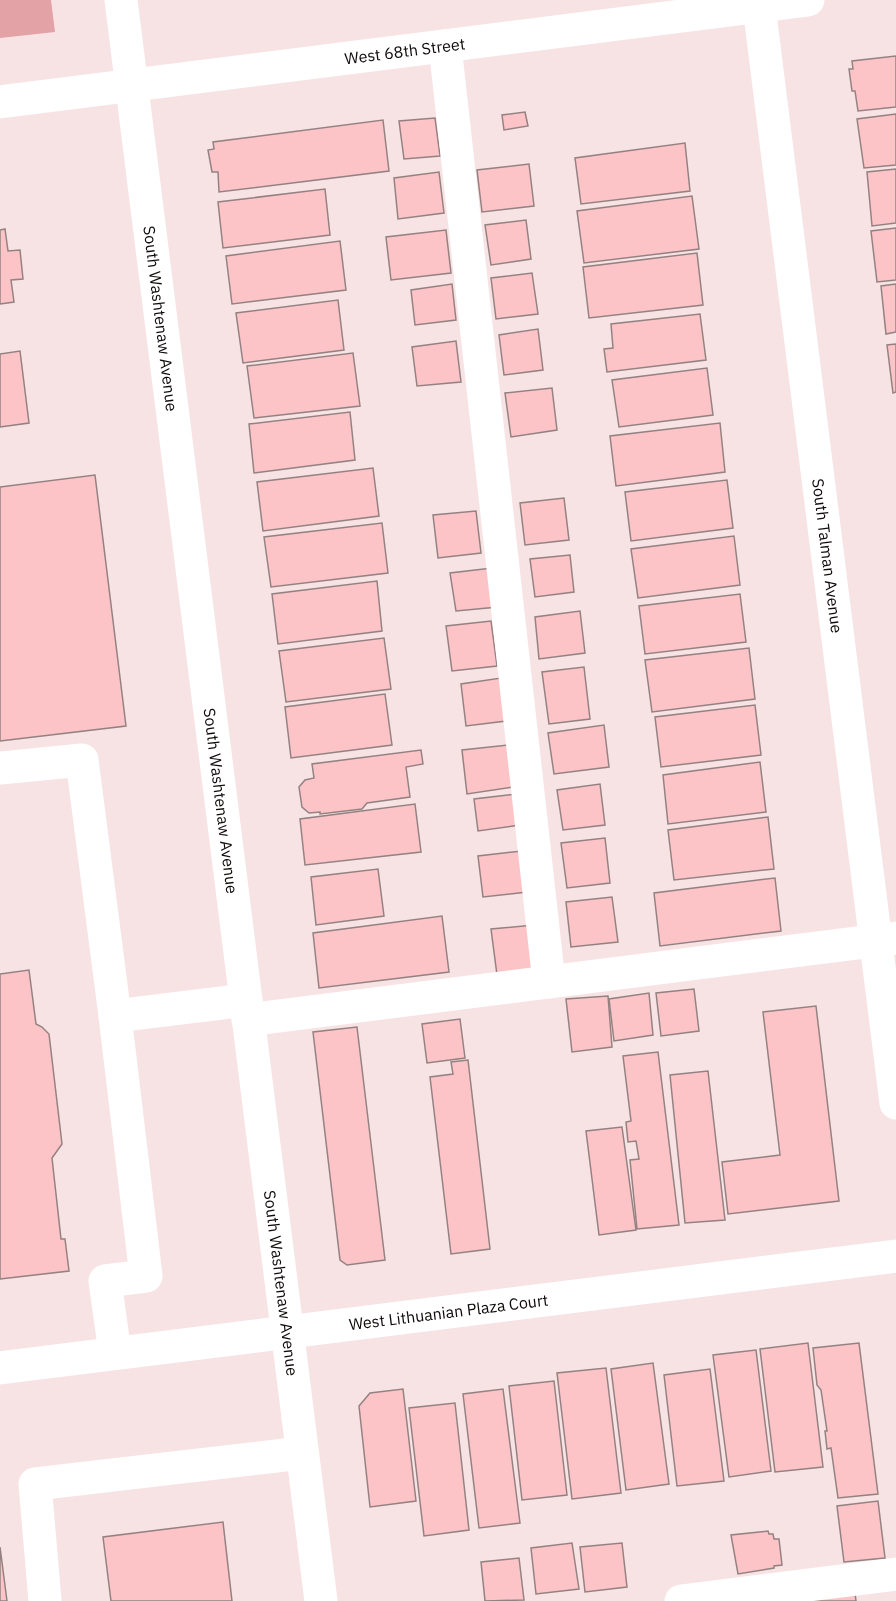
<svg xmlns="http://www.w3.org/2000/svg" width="896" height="1601" viewBox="0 0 896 1601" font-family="'IBM Plex Sans',sans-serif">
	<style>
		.green { fill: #e2a2a6 }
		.building { fill: #fdc4c7; stroke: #948282; stroke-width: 1.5 }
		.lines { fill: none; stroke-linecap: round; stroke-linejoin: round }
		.minor { stroke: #fff; stroke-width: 33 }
		.labels { text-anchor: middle; stroke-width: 6; stroke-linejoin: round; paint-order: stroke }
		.street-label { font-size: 16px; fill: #100a0a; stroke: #fff }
	</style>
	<rect width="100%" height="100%" fill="#f8e3e4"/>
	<path class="green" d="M0 0H51L55 32 0 38Z"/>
	<g class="building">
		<path d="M896 56V107L858 111 855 91H852L849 69H853L852 61Z"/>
		<path d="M525 112 528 126 504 130 502 115Z"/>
		<path d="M896 114V165L864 168 857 119Z"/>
		<path d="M435 118 440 156 404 159 399 121Z"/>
		<path d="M383 120 389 171 219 192 218 172H212L208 150 214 149 213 142Z"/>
		<path d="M685 143 690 191 581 204 575 158Z"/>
		<path d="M529 164 534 206 482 212 477 170Z"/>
		<path d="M896 169V223L872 226 867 172Z"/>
		<path d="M439 172 444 213 398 219 394 178Z"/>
		<path d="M325 189 330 235 223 248 218 202Z"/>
		<path d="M692 196 699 249 584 263 577 211Z"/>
		<path d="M526 220 531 259 491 265 485 225Z"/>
		<path d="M896 228V280L877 282 871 231Z"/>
		<path d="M5 229 8 251 20 250 23 279 11 280 14 302 0 304V230Z"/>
		<path d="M446 230 451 273 391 280 386 237Z"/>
		<path d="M340 241 346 290 232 304 226 256Z"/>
		<path d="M697 253 703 305 589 318 583 267Z"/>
		<path d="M532 273 538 314 496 319 491 278Z"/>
		<path d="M452 284 456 320 415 325 411 290Z"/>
		<path d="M896 284V332L886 334 881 286Z"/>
		<path d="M338 300 344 350 243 363 236 313Z"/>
		<path d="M700 314 706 360 607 372 604 349 613 348 611 324Z"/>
		<path d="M538 329 543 370 504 375 499 335Z"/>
		<path d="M456 341 461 382 417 386 412 347Z"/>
		<path d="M896 344V392L893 393 887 345Z"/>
		<path d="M20 351 29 423 0 427V354Z"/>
		<path d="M353 353 360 406 254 418 247 366Z"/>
		<path d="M707 368 713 415 619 427 612 380Z"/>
		<path d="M552 388 557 430 511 437 505 393Z"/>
		<path d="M350 412 355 460 254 473 249 424Z"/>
		<path d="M720 423 725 472 616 486 610 436Z"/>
		<path d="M373 468 379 516 263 531 257 482Z"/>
		<path d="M95 475 126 726 0 741V487Z"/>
		<path d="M727 480 733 528 631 541 625 492Z"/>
		<path d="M564 498 569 540 525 545 520 503Z"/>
		<path d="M476 511 481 553 438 558 433 515Z"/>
		<path d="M382 523 388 573 271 587 264 537Z"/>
		<path d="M734 536 740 585 638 598 631 549Z"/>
		<path d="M570 555 574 592 535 597 530 559Z"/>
		<path d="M492 568 498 607 456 611 450 573Z"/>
		<path d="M377 581 382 631 278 644 272 594Z"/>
		<path d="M740 594 746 642 645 654 639 606Z"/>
		<path d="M580 611 585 653 539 659 535 617Z"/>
		<path d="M491 621 497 666 452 671 446 626Z"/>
		<path d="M384 638 391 689 286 702 279 651Z"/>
		<path d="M749 648 755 699 652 712 645 660Z"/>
		<path d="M584 667 590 719 549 724 542 672Z"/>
		<path d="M501 678 506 721 466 726 461 684Z"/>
		<path d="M385 694 392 745 291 758 285 707Z"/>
		<path d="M755 705 761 755 661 767 655 717Z"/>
		<path d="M604 725 609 767 554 774 548 733Z"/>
		<path d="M508 745 513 787 467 794 462 750Z"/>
		<path d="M421 750 423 764 406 767 410 797 367 803 362 809 320 814V812L309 813 302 807 299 787 305 780 314 778 312 764Z"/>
		<path d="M760 762 766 812 668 824 663 775Z"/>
		<path d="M600 784 605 825 563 830 557 790Z"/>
		<path d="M517 794 520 825 478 831 474 799Z"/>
		<path d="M415 804 421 852 305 865 300 819Z"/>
		<path d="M768 817 774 869 674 880 668 830Z"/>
		<path d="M605 838 610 883 567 888 561 843Z"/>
		<path d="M522 851 527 892 483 897 478 856Z"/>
		<path d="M378 869 384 916 316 925 311 877Z"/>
		<path d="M775 878 781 931 660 946 654 893Z"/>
		<path d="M612 897 618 942 571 947 566 902Z"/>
		<path d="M442 916 449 972 319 988 313 933Z"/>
		<path d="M534 925 539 969 497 975 491 929Z"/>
		<path d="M29 970 36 1024 42 1027 49 1034 62 1144 52 1158 61 1239H65L69 1271 0 1279V974Z"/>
		<path d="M694 989 699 1031 661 1036 656 993Z"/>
		<path d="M649 993 653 1035 614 1041 609 999Z"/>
		<path d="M608 996 612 1047 572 1052 566 999Z"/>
		<path d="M816 1006 839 1201 728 1214 722 1162 780 1155 763 1012Z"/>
		<path d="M460 1019 465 1058 427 1063 422 1024Z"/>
		<path d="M357 1027 385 1260 347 1265 340 1260 313 1032Z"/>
		<path d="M658 1052 679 1225 637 1229 630 1160 639 1159 636 1141 628 1142 626 1122 631 1121 623 1056Z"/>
		<path d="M468 1060 490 1249 451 1254 430 1077 453 1074 451 1062Z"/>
		<path d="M708 1071 725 1220 685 1223 670 1075Z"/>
		<path d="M622 1127 636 1230 599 1235 586 1131Z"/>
		<path d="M808 1343 823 1467 775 1472 760 1349Z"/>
		<path d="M859 1343 878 1494 838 1498 831 1448 827 1449 825 1431H827L821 1390 817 1385 813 1348Z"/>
		<path d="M756 1350 771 1471 729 1477 713 1355Z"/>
		<path d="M653 1363 669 1484 626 1490 611 1369Z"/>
		<path d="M606 1368 621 1493 572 1499 557 1373Z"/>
		<path d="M710 1369 724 1481 677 1486 664 1375Z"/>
		<path d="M554 1381 567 1495 522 1500 509 1386Z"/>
		<path d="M403 1389 416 1501 370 1507 359 1406 370 1393Z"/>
		<path d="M503 1389 520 1523 479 1528 463 1394Z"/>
		<path d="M455 1403 469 1530 424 1536 409 1408Z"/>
		<path d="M878 1501 885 1558 844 1562 837 1506Z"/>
		<path d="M223 1522 232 1601H111L103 1537Z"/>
		<path d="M768 1531 769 1534H773L774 1539H779L782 1565 774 1566V1568L738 1574 731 1535Z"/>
		<path d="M572 1543 579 1589 536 1594 531 1548Z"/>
		<path d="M622 1543 627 1587 585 1592 580 1547Z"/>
		<path d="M0 1547 7 1601H0Z"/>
		<path d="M519 1558 524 1600 485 1601 481 1562Z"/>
		<path d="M855 1593 856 1601H788Z"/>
	</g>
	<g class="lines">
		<g class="minor">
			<path id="s1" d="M121 0 321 1601"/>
			<path id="s2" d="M759 6 896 1103"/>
			<path d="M445 46 549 982"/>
			<path id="s3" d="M0 102 808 0"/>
			<path d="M0 768 82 760 115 1016 246 1000"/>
			<path d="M115 1016 146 1276 105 1281 115 1353"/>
			<path d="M248 1020 896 938"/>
			<path id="s4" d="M0 1368 896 1256"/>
			<path d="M45 1601 35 1484 302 1453"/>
			<path d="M681 1601 896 1574"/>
		</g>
	</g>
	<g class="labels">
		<g class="street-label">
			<text dy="6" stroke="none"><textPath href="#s3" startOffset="408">West 68th Street</textPath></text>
			<text dy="6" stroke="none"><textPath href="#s1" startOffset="321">South Washtenaw Avenue</textPath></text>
			<text dy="6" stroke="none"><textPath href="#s2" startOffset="554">South Talman Avenue</textPath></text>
			<text dy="6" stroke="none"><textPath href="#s1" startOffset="807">South Washtenaw Avenue</textPath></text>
			<text dy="6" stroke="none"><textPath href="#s1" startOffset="1293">South Washtenaw Avenue</textPath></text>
			<text dy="6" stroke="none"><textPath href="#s4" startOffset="452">West Lithuanian Plaza Court</textPath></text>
		</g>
	</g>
</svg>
